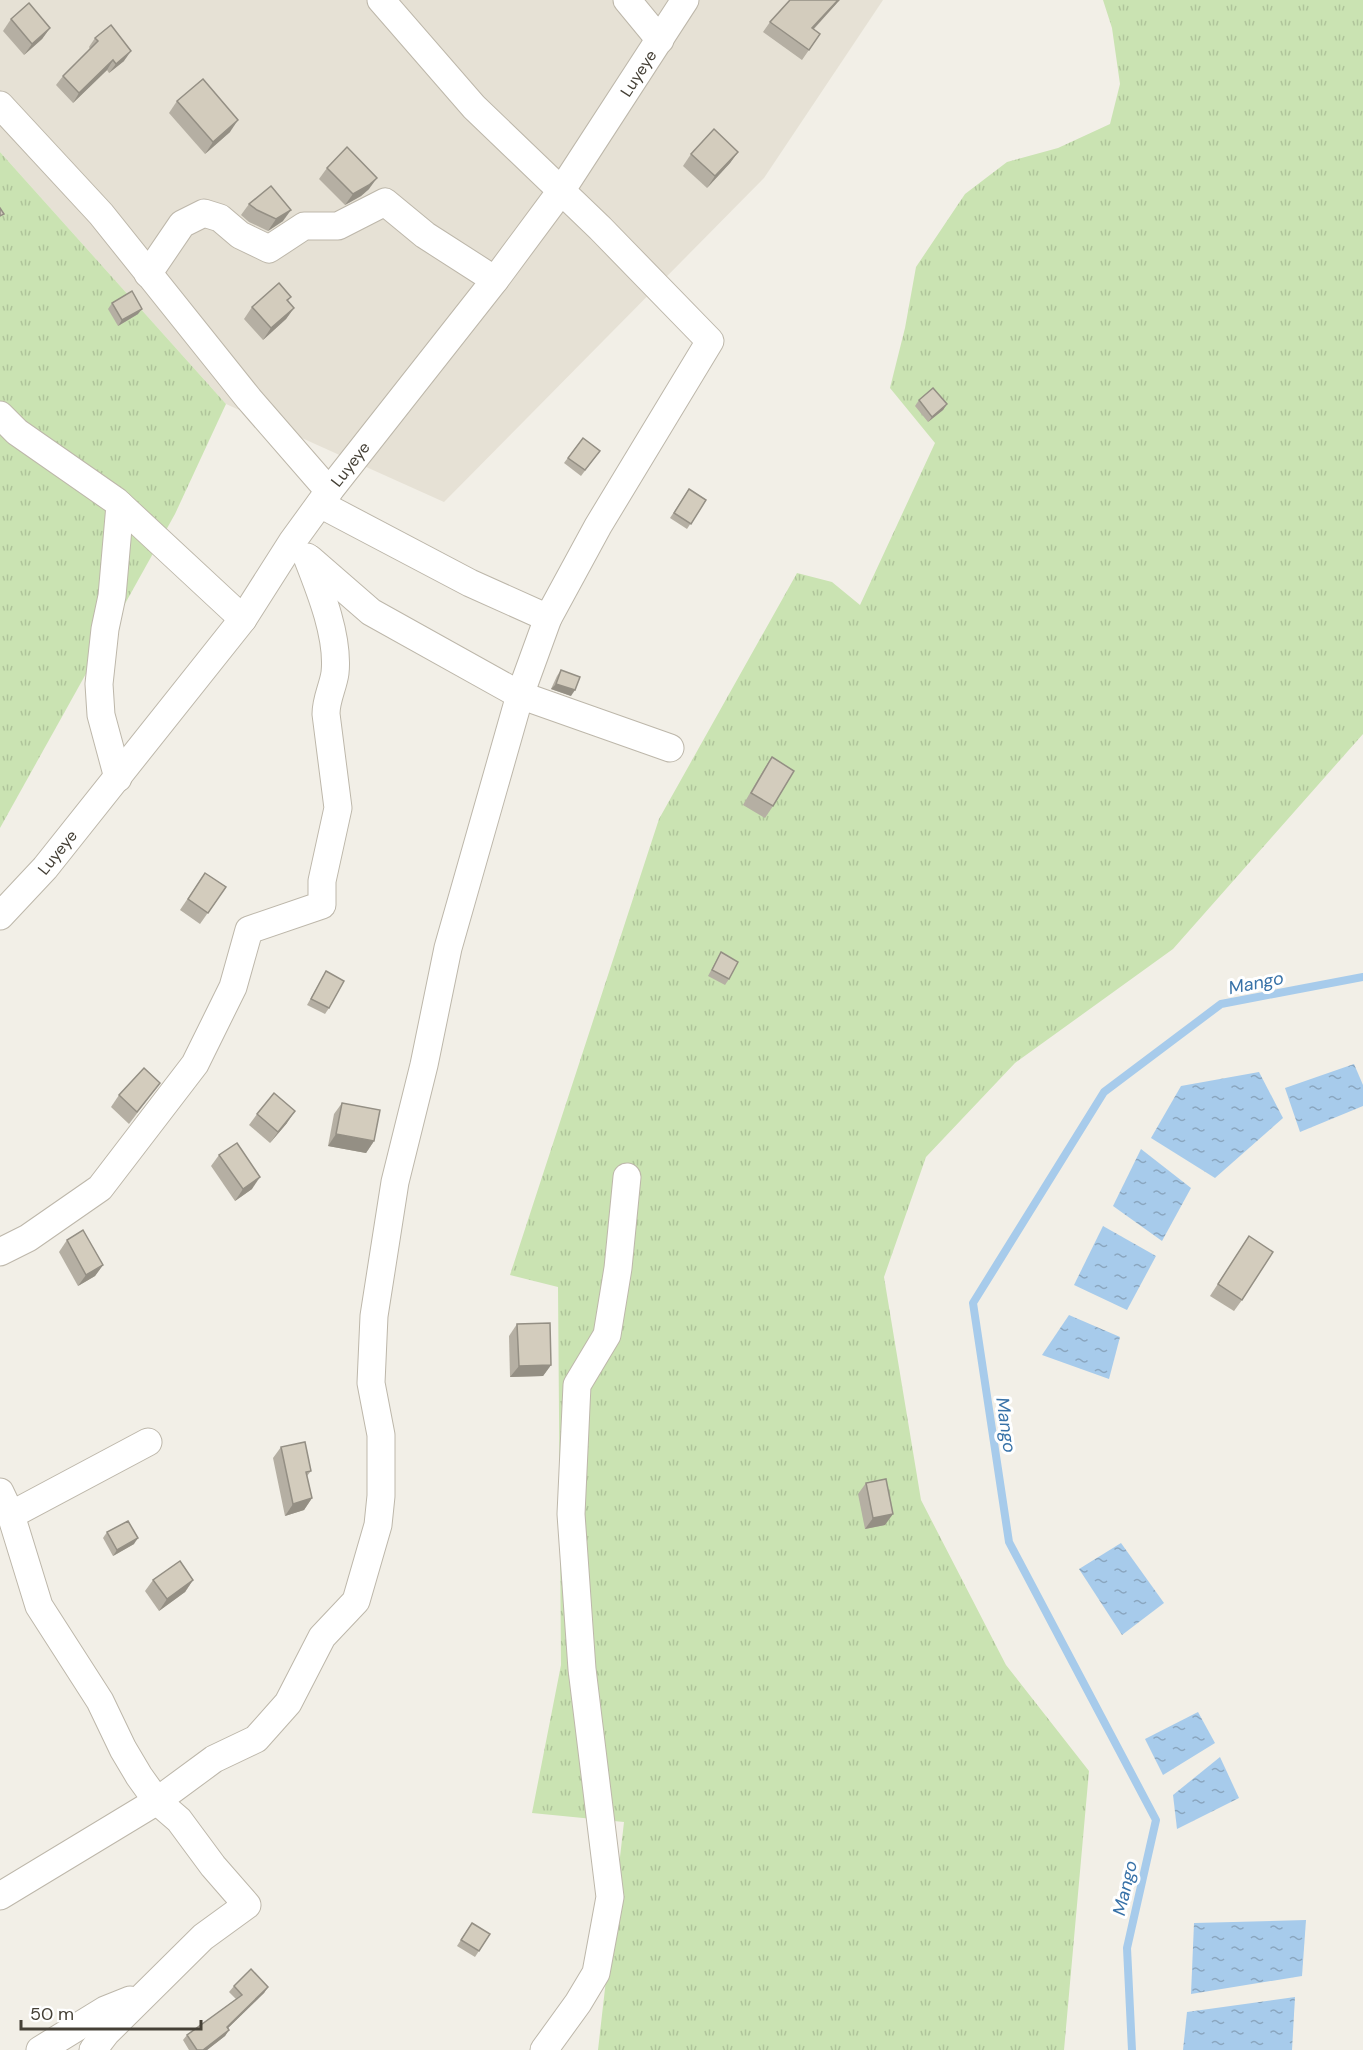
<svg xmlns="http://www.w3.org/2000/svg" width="1363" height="2050" viewBox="0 0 1363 2050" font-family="'DM Sans',sans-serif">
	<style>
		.residential { fill: #e6e1d5 }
		.grass { fill: url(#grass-tufts) }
		.water { fill: url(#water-ripples) }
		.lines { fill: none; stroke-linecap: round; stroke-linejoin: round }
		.stream { stroke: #a7cbeb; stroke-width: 8 }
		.minor-casing { stroke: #bdb7aa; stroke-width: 29 }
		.minor { stroke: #fff; stroke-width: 27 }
		.wall { fill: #b5afa3 }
		.shaded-wall { fill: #948f84 }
		.building { fill: #d3ccbd; stroke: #948f84; stroke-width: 1.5 }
		.labels { text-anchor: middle; stroke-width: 6; stroke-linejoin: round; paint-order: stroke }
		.street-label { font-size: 16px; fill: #454036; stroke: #fff }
		.water-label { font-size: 18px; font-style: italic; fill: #3872a8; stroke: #fff }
	</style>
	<defs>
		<pattern id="grass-tufts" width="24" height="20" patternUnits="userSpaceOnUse" patternTransform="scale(1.5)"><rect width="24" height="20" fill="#cae3b2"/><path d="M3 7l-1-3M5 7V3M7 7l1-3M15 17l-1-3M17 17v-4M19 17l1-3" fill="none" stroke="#afc49a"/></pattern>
		<pattern id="water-ripples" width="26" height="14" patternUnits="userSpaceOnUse" patternTransform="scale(1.5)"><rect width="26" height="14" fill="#a7cbeb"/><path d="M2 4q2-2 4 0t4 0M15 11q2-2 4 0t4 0" fill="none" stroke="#8aa6bf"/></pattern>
	</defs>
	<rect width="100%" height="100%" fill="#f2efe7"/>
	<path class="residential" d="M0 0H883L764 178 444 502 226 404 0 152Z"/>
	<g class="grass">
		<path d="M1103 0H1363V734L1173 949 1015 1063 926 1157 884 1277 921 1500 1006 1665 1089 1771 1064 2050H598L624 1822 532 1813 561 1665 558 1287 510 1275 659 819 797 573 832 582 860 605 935 443 890 388 905 328 916 267 965 194 1007 162 1058 148 1110 124 1120 84 1112 28Z"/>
		<path d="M0 152 226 404 175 514 0 828Z"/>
	</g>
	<g class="water">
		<path d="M1354 1064 1363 1085V1106L1300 1132 1285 1088Z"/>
		<path d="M1259 1072 1283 1118 1215 1178 1151 1138 1181 1086Z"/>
		<path d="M1141 1149 1191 1188 1162 1241 1113 1206Z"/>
		<path d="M1103 1226 1156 1256 1127 1310 1074 1285Z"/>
		<path d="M1069 1315 1120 1337 1109 1379 1042 1355Z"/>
		<path d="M1121 1543 1164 1603 1122 1635 1079 1569Z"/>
		<path d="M1198 1712 1215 1743 1163 1775 1145 1739Z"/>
		<path d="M1220 1757 1239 1798 1177 1829 1173 1795Z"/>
		<path d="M1306 1920 1302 1976 1191 1994 1194 1923Z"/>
		<path d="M1295 1997 1292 2050H1183L1187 2012Z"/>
	</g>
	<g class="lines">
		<path class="stream" d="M1132 2050 1127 1948 1156 1820 1009 1542 973 1303 1104 1092 1221 1004 1363 977"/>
		<defs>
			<g id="minor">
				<path d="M627 0 660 40"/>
				<path d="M0 105 101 214 249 399 329 491"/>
				<path d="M148 274 182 224 204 213 220 218 240 235 269 249 304 226H338L385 202 425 235 495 280"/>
				<path d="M0 415 17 432 116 501 243 619"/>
				<path d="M320 504 470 583 548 618"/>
				<path d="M310 559 371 612 520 695 670 748"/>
				<path d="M118 778 101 715 99 684 105 629 112 596 120 505"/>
				<path d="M0 916 45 868 243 619 292 542 329 491 495 280 561 191 685 0"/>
				<path d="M0 1252 28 1238 100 1188 195 1064 233 987 249 930 322 905V881L338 808 326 714C326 699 333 687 335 673 339 637 320 590 307 557"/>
				<path d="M0 1492 11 1515 39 1606 100 1701 123 1749 139 1776 157 1801 179 1820 213 1866 247 1905 203 1937 106 2033 93 2050"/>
				<path d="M11 1515 148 1442"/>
				<path d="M0 1896 157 1801 214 1759 256 1739 288 1703 322 1637 356 1601 378 1525 381 1496V1435L371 1383 374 1316 395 1182 424 1065 448 948 520 695 548 618 598 526 710 341 600 228 474 107 381 0"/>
				<path d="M40 2050 105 2010 130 2000"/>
				<path d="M544 2050 578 2003 596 1973 610 1897 582 1669 571 1514 577 1385 607 1335 618 1268 627 1177"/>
			</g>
		</defs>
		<use href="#minor" class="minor-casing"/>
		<use href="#minor" class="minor"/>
	</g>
	<g class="wall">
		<path d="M837 3 814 29 820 34 802 60 763 32 770 22Z"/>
		<path d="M11 19 50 28 42 39 24 55 3 31Z"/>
		<path d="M95 38 124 61 109 73 107 70 73 103 56 85 63 76 90 49 89 47Z"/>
		<path d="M177 101 230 132 205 154 169 113Z"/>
		<path d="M738 152 730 163 707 188 683 166 691 154Z"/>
		<path d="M327 168 369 189 361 196 345 205 319 179Z"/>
		<path d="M249 204 283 221 268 231 249 222 241 215Z"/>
		<path d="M291 297 288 301 294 308 286 319 263 340 244 319 252 307Z"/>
		<path d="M112 303 138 314 118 326 108 309Z"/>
		<path d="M919 400 947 404 943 410 928 422 915 406Z"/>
		<path d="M583 438 600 451 581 476 564 463Z"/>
		<path d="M689 489 706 500 687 529 670 518Z"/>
		<path d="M561 670 571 696 551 689 557 676Z"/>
		<path d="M772 757 773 806 765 818 743 805 764 769Z"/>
		<path d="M205 873 226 887 200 924 180 910Z"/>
		<path d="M721 952 729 979 725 985 708 976Z"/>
		<path d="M326 971 329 1008 325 1014 307 1005Z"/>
		<path d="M160 1083 129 1124 111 1107 119 1095Z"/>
		<path d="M342 1103 374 1141 366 1153 328 1146 334 1114Z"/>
		<path d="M257 1114 287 1123 270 1143 249 1125Z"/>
		<path d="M219 1155 252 1189 235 1201 211 1166Z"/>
		<path d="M1249 1236 1242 1300 1234 1311 1210 1296Z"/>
		<path d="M67 1240 103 1265 95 1276 78 1286 59 1252Z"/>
		<path d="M517 1324 551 1365 543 1376 510 1377 509 1336Z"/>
		<path d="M281 1447 311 1471 307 1476 312 1498 304 1510 285 1516 273 1458Z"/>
		<path d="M866 1483 885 1525 865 1529 858 1494Z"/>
		<path d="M107 1532 134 1544 113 1556 103 1538Z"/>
		<path d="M153 1580H193L185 1592 159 1611 145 1591Z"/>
		<path d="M468 1929 490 1934 475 1957 457 1946Z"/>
		<path d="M234 1986 268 1987 264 1993 228 2028 229 2030 225 2036 207 2050H189L183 2040 187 2035 236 1999 229 1992Z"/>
	</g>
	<g class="shaded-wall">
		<path d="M838 0H840L837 3 805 38 812 28Z"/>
		<path d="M50 28 42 39 24 55 32 44Z"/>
		<path d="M131 51 124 61 109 73 116 64Z"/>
		<path d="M113 60 107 70 73 103 79 93Z"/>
		<path d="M238 120 230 132 205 154 213 142Z"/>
		<path d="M738 152 730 163 707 188 715 176Z"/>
		<path d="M377 178 369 189 361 196 345 205 353 194Z"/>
		<path d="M291 210 283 221 268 231 276 219Z"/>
		<path d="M294 308 286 319 263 340 271 328Z"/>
		<path d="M142 309 138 314 118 326 122 320Z"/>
		<path d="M947 404 943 410 928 422 932 417Z"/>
		<path d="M556 684 575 690 571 696 551 689Z"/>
		<path d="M295 1111 287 1123 270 1143 278 1132Z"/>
		<path d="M336 1134 374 1141 366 1153 328 1146Z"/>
		<path d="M260 1177 252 1189 235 1201 243 1189Z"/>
		<path d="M103 1265 95 1276 78 1286 86 1275Z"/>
		<path d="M551 1365 543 1376 510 1377 519 1366Z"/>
		<path d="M312 1498 304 1510 285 1516 293 1504Z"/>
		<path d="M893 1514 885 1525 865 1529 873 1518Z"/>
		<path d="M138 1538 134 1544 113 1556 117 1550Z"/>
		<path d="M193 1580 185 1592 159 1611 167 1599Z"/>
		<path d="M268 1987 264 1993 223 2033 227 2027Z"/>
		<path d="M229 2030 225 2036 207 2050H203Z"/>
	</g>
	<g class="building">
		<path d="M790 0H838L812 28 820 34 809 50 770 22Z"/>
		<path d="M29 3 50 28 32 44 11 19Z"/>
		<path d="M111 25 131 51 116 64 113 60 79 93 63 76 98 41 95 38Z"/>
		<path d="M203 79 238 120 213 142 177 101Z"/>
		<path d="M714 129 738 152 715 176 691 154Z"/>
		<path d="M347 147 377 178 369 185 353 194 327 168Z"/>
		<path d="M271 186 291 210 276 219 257 210 249 204Z"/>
		<path d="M0 208 4 214 0 216Z"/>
		<path d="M279 283 291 297 287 300 294 308 271 328 252 307Z"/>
		<path d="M132 291 142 309 122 320 112 303Z"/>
		<path d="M933 388 947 404 932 417 919 400Z"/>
		<path d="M583 438 600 451 585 470 568 458Z"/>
		<path d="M689 489 706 500 691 524 674 513Z"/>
		<path d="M561 670 580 677 575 690 556 684Z"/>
		<path d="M772 757 794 771 773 806 751 793Z"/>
		<path d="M205 873 226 887 208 913 188 899Z"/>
		<path d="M721 952 738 962 729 979 712 970Z"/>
		<path d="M326 971 344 981 329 1008 311 999Z"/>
		<path d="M144 1068 160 1083 137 1112 119 1095Z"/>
		<path d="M274 1093 295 1111 278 1132 257 1114Z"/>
		<path d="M342 1103 380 1110 374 1141 336 1134Z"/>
		<path d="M237 1143 260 1177 243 1189 219 1155Z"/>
		<path d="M83 1230 103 1265 86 1275 67 1240Z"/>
		<path d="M1249 1236 1273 1252 1242 1300 1218 1284Z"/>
		<path d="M550 1323 551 1365 519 1366 517 1324Z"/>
		<path d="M305 1442 311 1471 306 1472 312 1498 293 1504 281 1447Z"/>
		<path d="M886 1479 893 1514 873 1518 866 1483Z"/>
		<path d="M128 1521 138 1538 117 1550 107 1532Z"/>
		<path d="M180 1561 193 1580 167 1599 153 1580Z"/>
		<path d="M472 1923 490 1934 479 1951 461 1940Z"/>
		<path d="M251 1969 268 1987 227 2027 229 2030 203 2050H197L187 2035 242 1995 234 1986Z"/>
	</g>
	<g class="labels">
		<g class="street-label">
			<text transform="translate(638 73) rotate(-57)" y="6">Luyeye</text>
			<text transform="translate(350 464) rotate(-52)" y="6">Luyeye</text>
			<text transform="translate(57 852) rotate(-51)" y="6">Luyeye</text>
		</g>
		<g class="water-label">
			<text transform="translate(1256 983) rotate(-11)" y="6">Mango</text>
			<text transform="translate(1006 1425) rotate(82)" y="6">Mango</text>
			<text transform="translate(1125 1888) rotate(-77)" y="6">Mango</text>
		</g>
	</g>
	<path d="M21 2020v9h180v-9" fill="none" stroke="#454036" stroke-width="3"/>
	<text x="30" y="2020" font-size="18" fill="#454036" stroke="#ffffff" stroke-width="4.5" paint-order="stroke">50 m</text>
</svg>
